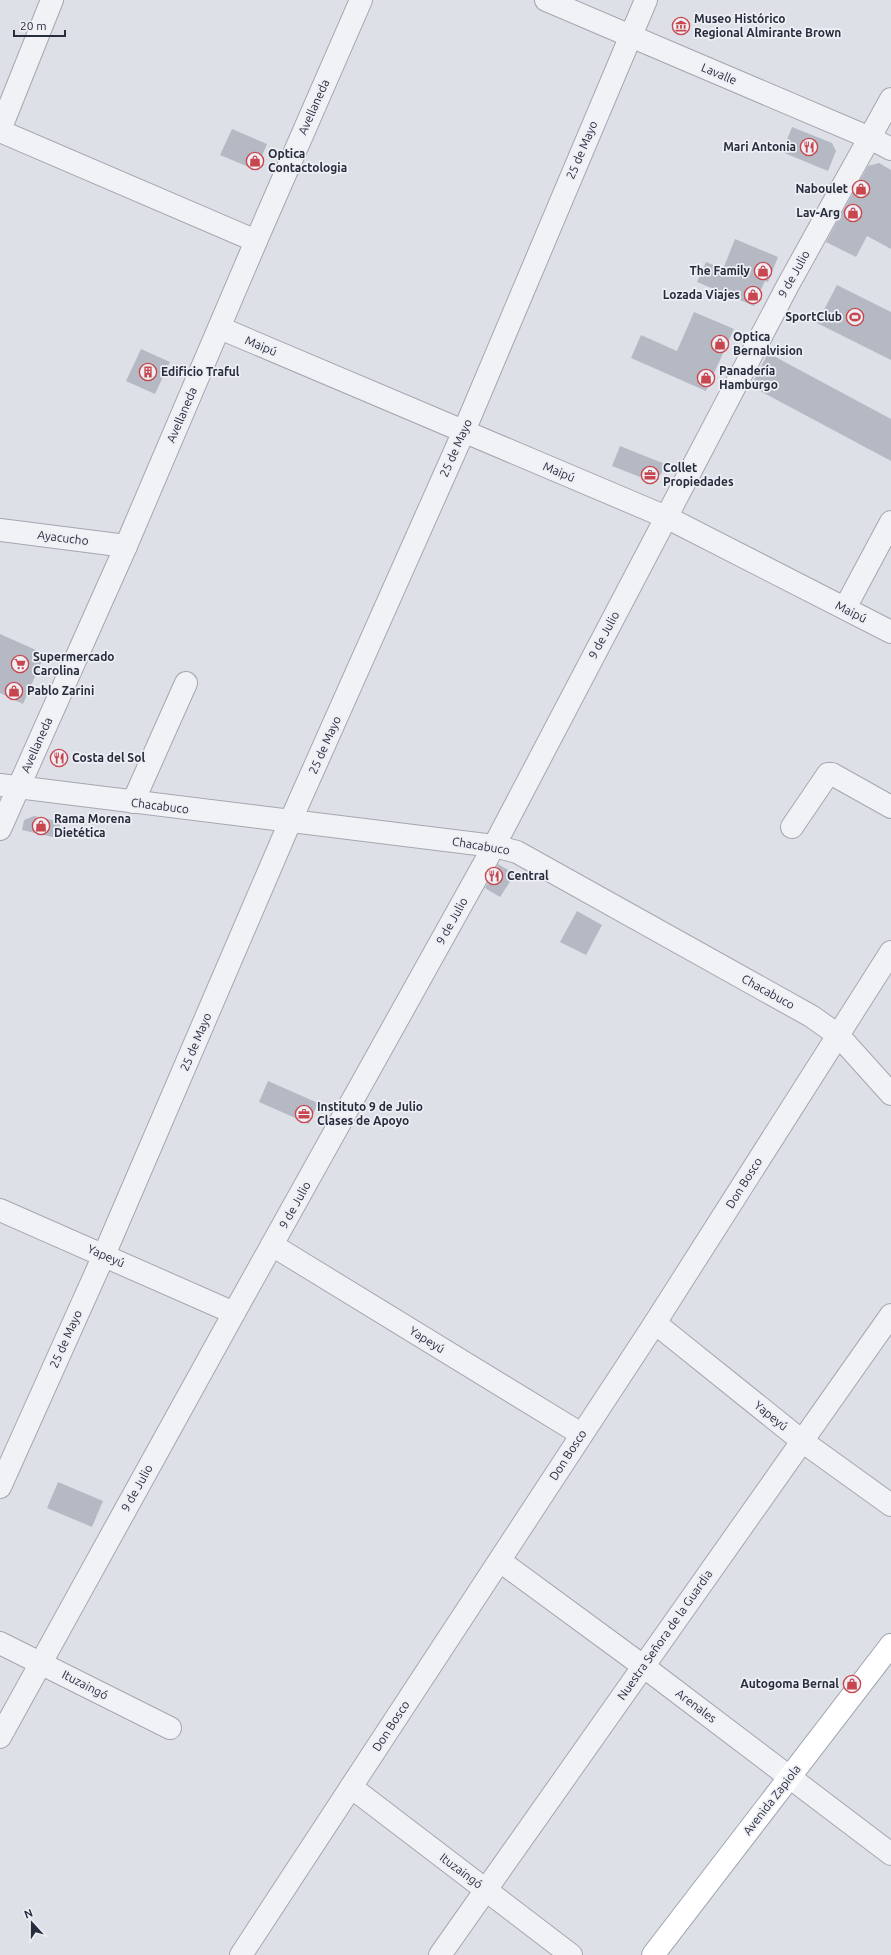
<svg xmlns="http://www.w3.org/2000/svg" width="891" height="1955" viewBox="0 0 891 1955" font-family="Ubuntu,sans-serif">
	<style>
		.building { fill: #b5b9c3 }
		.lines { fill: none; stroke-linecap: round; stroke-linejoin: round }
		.minor-casing { stroke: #a4a7b1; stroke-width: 24 }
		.major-casing { stroke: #9ea4b2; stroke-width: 24 }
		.minor { stroke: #f0f2f5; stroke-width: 22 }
		.major { stroke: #fff; stroke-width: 22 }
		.labels { text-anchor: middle; stroke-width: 3.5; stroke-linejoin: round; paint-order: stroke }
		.poi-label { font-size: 12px; font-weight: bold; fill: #282d3d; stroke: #edeff5; text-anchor: start }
		.street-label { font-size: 12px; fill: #282d3d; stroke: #edeff5 }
	</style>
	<rect width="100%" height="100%" fill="#dee0e7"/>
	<g class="building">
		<path d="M792 127 832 143 836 151 828 171 782 152Z"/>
		<path d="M232 129 267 144 256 170 220 155Z"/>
		<path d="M879 163 891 170V249L867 236 856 257 826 242 868 166Z"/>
		<path d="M735 239 778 257 768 282 765 281 754 306 697 282 706 262 723 269Z"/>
		<path d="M837 285 891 312V360L817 323Z"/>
		<path d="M694 312 734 329 706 391 631 358 641 335 677 351Z"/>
		<path d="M141 349 170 362 155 394 126 381Z"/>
		<path d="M768 353 891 419V461L751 386Z"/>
		<path d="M620 446 665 464 661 474 650 481 612 466Z"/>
		<path d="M0 634 45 654 23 704 0 693Z"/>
		<path d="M34 816 61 822 57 838 22 830 24 820Z"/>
		<path d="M498 864 515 874 500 897 485 888Z"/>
		<path d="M577 911 602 925 586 955 560 942Z"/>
		<path d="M268 1081 318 1103 309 1124 259 1102Z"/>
		<path d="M58 1482 103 1501 92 1527 47 1508Z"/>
	</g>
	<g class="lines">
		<defs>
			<g id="minor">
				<path d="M546 0 870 138 891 149"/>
				<path d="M0 130 52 0"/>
				<path d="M0 131 256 241"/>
				<path d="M220 328 666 517 891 632"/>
				<path d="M0 530 126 546"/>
				<path d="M845 608 891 522"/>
				<path d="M0 785 494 846 517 852 811 1016 838 1035 891 1094"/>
				<path d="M133 802 186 683"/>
				<path d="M792 827 828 774H832L891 807"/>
				<path d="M0 829 126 546 256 241 361 0"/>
				<path d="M0 1210 234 1313"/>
				<path d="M272 1245 581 1434"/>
				<path d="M655 1323 802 1441 891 1505"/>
				<path d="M0 1487 104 1255 290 822 464 431 646 0"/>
				<path d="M500 1561 643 1666 891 1854"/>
				<path d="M0 1643 170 1728"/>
				<path d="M0 1737 234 1313 494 846 788 285 891 99"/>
				<path d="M351 1787 571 1955"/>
				<path d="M241 1955 655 1323 891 952"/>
				<path d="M440 1955 891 1315"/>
			</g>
			<path id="major" d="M653 1955 891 1645"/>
		</defs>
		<use href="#minor" class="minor-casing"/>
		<use href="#major" class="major-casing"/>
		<use href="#minor" class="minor"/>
		<use href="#major" class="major"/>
	</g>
	<defs>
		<symbol id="museum-ring" viewBox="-11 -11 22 22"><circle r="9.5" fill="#edeff5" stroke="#c8474e" stroke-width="1.5"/><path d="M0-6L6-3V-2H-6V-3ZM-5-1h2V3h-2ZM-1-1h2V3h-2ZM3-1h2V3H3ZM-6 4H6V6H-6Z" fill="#c8474e"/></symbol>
		<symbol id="restaurant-ring" viewBox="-11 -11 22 22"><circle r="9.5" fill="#edeff5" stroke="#c8474e" stroke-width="1.5"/><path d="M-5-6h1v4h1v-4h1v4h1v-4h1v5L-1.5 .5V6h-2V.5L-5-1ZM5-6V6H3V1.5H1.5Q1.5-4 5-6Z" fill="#c8474e"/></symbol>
		<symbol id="shop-ring" viewBox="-11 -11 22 22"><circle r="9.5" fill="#edeff5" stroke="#c8474e" stroke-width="1.5"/><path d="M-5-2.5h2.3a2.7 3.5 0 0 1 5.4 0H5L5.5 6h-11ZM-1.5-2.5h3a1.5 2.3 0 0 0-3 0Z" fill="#c8474e"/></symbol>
		<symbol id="stadium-ring" viewBox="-11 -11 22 22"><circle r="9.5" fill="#edeff5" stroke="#c8474e" stroke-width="1.5"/><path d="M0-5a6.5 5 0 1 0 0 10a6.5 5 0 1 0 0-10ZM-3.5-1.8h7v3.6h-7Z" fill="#c8474e"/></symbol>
		<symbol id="building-ring" viewBox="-11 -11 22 22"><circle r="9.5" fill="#edeff5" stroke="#c8474e" stroke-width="1.5"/><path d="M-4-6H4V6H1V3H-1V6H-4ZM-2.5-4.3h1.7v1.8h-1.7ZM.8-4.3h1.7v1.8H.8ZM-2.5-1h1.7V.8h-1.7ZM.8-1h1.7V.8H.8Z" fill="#c8474e"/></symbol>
		<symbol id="office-ring" viewBox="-11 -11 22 22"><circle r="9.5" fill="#edeff5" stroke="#c8474e" stroke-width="1.5"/><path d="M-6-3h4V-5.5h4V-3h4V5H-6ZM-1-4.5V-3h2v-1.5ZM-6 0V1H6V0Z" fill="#c8474e"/></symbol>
		<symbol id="supermarket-ring" viewBox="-11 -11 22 22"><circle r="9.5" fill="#edeff5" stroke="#c8474e" stroke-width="1.5"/><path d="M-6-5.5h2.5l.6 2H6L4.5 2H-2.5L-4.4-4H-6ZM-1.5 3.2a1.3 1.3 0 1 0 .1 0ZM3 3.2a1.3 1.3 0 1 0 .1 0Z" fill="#c8474e"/></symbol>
	</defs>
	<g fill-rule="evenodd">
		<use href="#museum-ring" x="671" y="16" width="20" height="20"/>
		<use href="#restaurant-ring" x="799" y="137" width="20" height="20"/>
		<use href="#shop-ring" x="245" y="151" width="20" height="20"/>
		<use href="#shop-ring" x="851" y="179" width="20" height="20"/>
		<use href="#shop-ring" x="843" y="203" width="20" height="20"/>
		<use href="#shop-ring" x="753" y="261" width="20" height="20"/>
		<use href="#shop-ring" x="743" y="285" width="20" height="20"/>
		<use href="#stadium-ring" x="845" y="307" width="20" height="20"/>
		<use href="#shop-ring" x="710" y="334" width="20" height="20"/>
		<use href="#building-ring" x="138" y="362" width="20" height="20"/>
		<use href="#shop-ring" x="696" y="368" width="20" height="20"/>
		<use href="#office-ring" x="640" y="465" width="20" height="20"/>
		<use href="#supermarket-ring" x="10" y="654" width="20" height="20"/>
		<use href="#shop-ring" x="4" y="681" width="20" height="20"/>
		<use href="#restaurant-ring" x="49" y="748" width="20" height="20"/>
		<use href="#shop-ring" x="31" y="816" width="20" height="20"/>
		<use href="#restaurant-ring" x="484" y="866" width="20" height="20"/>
		<use href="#office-ring" x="294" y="1104" width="20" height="20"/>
		<use href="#shop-ring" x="842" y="1674" width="20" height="20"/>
	</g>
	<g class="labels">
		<g class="poi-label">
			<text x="694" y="23">Museo Histórico<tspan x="694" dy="14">Regional Almirante Brown</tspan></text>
			<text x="796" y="151" text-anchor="end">Mari Antonia</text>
			<text x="268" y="158">Optica<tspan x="268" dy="14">Contactologia</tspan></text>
			<text x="848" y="193" text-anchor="end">Naboulet</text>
			<text x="840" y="217" text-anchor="end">Lav-Arg</text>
			<text x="750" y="275" text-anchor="end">The Family</text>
			<text x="740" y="299" text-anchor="end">Lozada Viajes</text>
			<text x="842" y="321" text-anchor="end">SportClub</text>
			<text x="733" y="341">Optica<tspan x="733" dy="14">Bernalvision</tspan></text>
			<text x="719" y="375">Panadería<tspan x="719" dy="14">Hamburgo</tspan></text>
			<text x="161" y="376">Edificio Traful</text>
			<text x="663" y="472">Collet<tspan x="663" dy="14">Propiedades</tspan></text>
			<text x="33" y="661">Supermercado<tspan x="33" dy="14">Carolina</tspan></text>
			<text x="27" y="695">Pablo Zarini</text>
			<text x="72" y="762">Costa del Sol</text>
			<text x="54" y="823">Rama Morena<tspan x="54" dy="14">Dietética</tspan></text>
			<text x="507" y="880">Central</text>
			<text x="317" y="1111">Instituto 9 de Julio<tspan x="317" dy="14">Clases de Apoyo</tspan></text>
			<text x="839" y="1688" text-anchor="end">Autogoma Bernal</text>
		</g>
		<g class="street-label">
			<text transform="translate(719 74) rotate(23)" y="4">Lavalle</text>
			<text transform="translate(314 107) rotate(-66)" y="4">Avellaneda</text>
			<text transform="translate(582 150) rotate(-67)" y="4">25 de Mayo</text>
			<text transform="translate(794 274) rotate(-61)" y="4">9 de Julio</text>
			<text transform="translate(261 346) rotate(23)" y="4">Maipú</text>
			<text transform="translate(182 415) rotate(-67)" y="4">Avellaneda</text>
			<text transform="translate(456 448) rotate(-66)" y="4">25 de Mayo</text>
			<text transform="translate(559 472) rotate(23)" y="4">Maipú</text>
			<text transform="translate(63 538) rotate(7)" y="4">Ayacucho</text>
			<text transform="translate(851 612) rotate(27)" y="4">Maipú</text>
			<text transform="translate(604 635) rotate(-62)" y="4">9 de Julio</text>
			<text transform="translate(37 745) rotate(-66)" y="4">Avellaneda</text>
			<text transform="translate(325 745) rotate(-66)" y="4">25 de Mayo</text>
			<text transform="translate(160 806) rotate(7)" y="4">Chacabuco</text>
			<text transform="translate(481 846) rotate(9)" y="4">Chacabuco</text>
			<text transform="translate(452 921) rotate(-61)" y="4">9 de Julio</text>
			<text transform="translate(768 992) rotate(29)" y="4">Chacabuco</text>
			<text transform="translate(196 1042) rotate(-67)" y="4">25 de Mayo</text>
			<text transform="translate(744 1183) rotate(-58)" y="4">Don Bosco</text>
			<text transform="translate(295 1205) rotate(-61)" y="4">9 de Julio</text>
			<text transform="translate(106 1256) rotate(24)" y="4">Yapeyú</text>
			<text transform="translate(66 1339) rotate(-66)" y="4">25 de Mayo</text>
			<text transform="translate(427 1340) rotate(32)" y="4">Yapeyú</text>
			<text transform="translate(771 1416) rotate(39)" y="4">Yapeyú</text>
			<text transform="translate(568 1455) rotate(-57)" y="4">Don Bosco</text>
			<text transform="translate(137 1488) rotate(-61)" y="4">9 de Julio</text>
			<text transform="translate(665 1635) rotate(-55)" y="4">Nuestra Señora de la Guardia</text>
			<text transform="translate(85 1685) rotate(27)" y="4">Ituzaingó</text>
			<text transform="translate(696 1706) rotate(37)" y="4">Arenales</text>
			<text transform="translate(391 1726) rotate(-57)" y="4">Don Bosco</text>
			<text transform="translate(772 1800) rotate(-52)" y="4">Avenida Zapiola</text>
			<text transform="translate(461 1871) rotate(37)" y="4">Ituzaingó</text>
		</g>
	</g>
	<g transform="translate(32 1923) rotate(339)" stroke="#edeff5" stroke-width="3" paint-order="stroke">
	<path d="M0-3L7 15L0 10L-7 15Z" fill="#282d3d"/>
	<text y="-6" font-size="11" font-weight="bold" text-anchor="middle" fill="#282d3d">N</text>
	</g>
	<path d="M14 30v6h51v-6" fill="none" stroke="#282d3d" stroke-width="2"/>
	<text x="20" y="30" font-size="12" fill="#282d3d" stroke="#edeff5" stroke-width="3" paint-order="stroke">20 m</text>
</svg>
